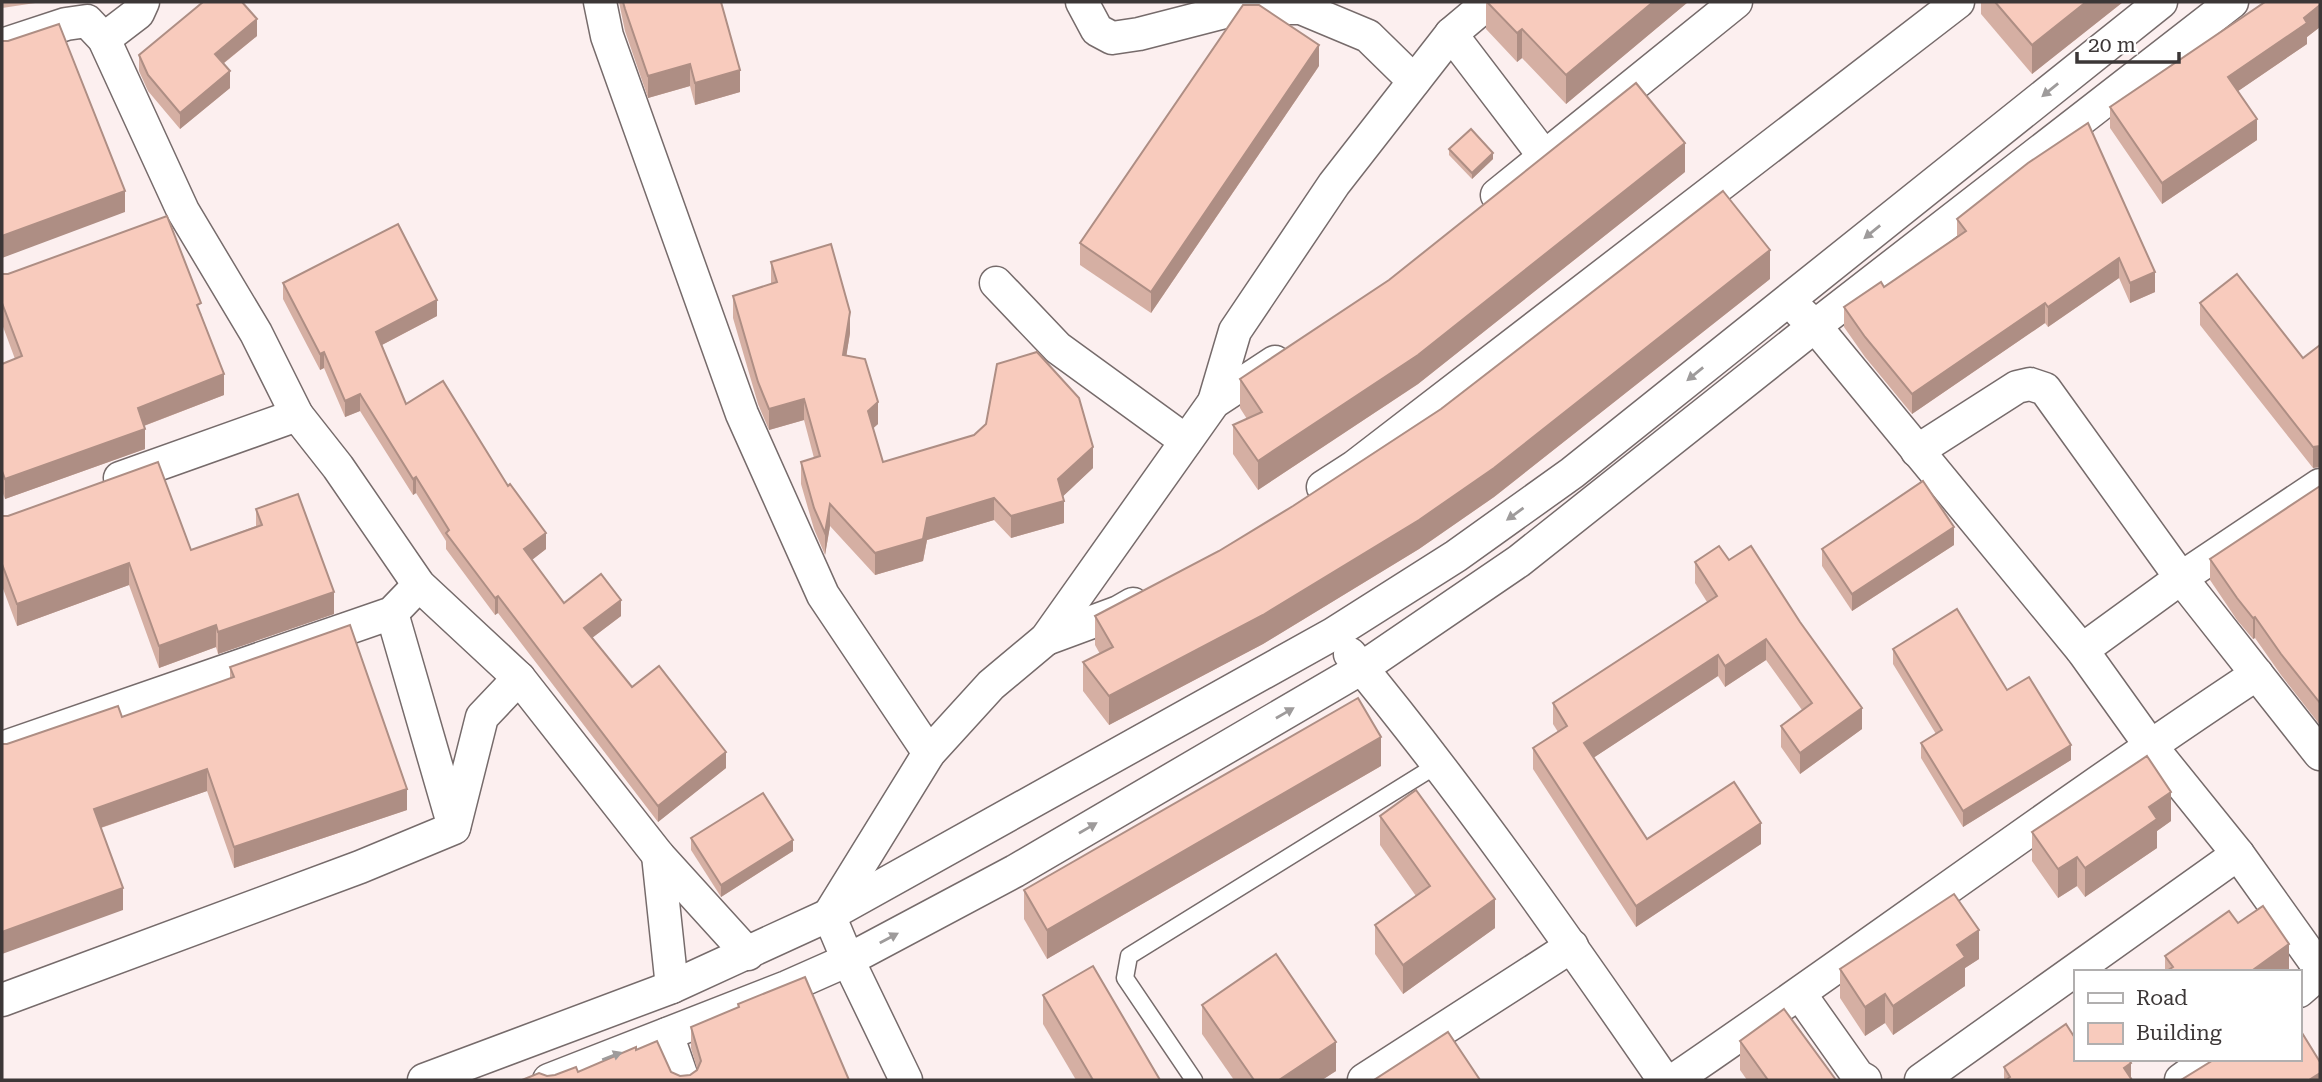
<svg xmlns="http://www.w3.org/2000/svg" width="2322" height="1082" viewBox="0 0 2322 1082" font-family="'Roboto Serif',serif">
	<style>
		.lines { fill: none; stroke-linecap: round; stroke-linejoin: round }
		.service-casing { stroke: #766b6b; stroke-width: 19 }
		.minor-casing { stroke: #766b6b; stroke-width: 35 }
		.service { stroke: #fff; stroke-width: 16 }
		.minor { stroke: #fff; stroke-width: 32 }
		.wall { fill: #d5afa3 }
		.shaded-wall { fill: #ae8e84 }
		.building { fill: #f8cbbd; stroke: #ae8e84; stroke-width: 2 }
		.oneway { fill: #9e9b9b }
	</style>
	<rect width="100%" height="100%" fill="#fcefef"/>
	<g class="lines">
		<defs>
			<path id="service" d="M1194 1080 1125 978 1129 956 1437 765"/>
			<g id="minor">
				<path d="M600 2 607 36 742 414 823 595 929 753"/>
				<path d="M1082 2 1097 30 1112 38 1139 34 1240 8H1301L1368 36 1414 81"/>
				<path d="M1489 2 1451 34 1544 156"/>
				<path d="M104 39 138 13 143 2"/>
				<path d="M2 45 66 24 87 21 104 39 183 211 256 333 297 415 338 467 419 585 519 678 658 855 748 954"/>
				<path d="M1497 195 1736 2"/>
				<path d="M996 283 1058 348 1186 441"/>
				<path d="M1800 312 1815 326 2082 650 2150 745 2238 854 2320 969"/>
				<path d="M1214 402 1235 331 1334 184 1451 34"/>
				<path d="M1917 451 2017 387 2030 384 2045 389 2181 578 2320 754"/>
				<path d="M120 478 297 415"/>
				<path d="M1323 487 1354 467 1958 2"/>
				<path d="M392 613 454 827"/>
				<path d="M1046 639 1119 612 1133 604"/>
				<path d="M2082 650 2181 578 2320 485"/>
				<path d="M1350 654C1462 789 1564 935 1664 1080"/>
				<path d="M2 748 392 613 419 585"/>
				<path d="M658 855 672 987"/>
				<path d="M2299 991 2320 973"/>
				<path d="M1800 994 1858 1076 1865 1080"/>
				<path d="M2 1000 360 867 454 828 482 717 519 678"/>
				<path d="M667 1034 683 1080"/>
				<path d="M424 1080 672 987 829 915 1333 634 1456 556 1572 473 2161 2"/>
				<path d="M549 1080 787 987 848 960 1015 871 1362 668 1519 561 1815 326 2232 2"/>
				<path d="M906 1080 848 960 829 915 929 753 991 685 1046 639 1214 402 1275 362"/>
				<path d="M1364 1080 1572 946"/>
				<path d="M1674 1080C1869 947 2059 805 2257 674"/>
				<path d="M1921 1080 2238 854"/>
				<path d="M2181 1080 2210 1059"/>
			</g>
		</defs>
		<use href="#service" class="service-casing"/>
		<use href="#minor" class="minor-casing"/>
		<use href="#service" class="service"/>
		<use href="#minor" class="minor"/>
	</g>
	<g class="wall">
		<path d="M2 2H42L2 8Z"/>
		<path d="M619 2H721L740 92 695 105 690 86 648 98 625 31Z"/>
		<path d="M1486 2H1688L1566 104 1522 58 1517 62 1486 29Z"/>
		<path d="M1981 2H2123L2032 74 1981 14Z"/>
		<path d="M2320 2V27L2307 37V44L2238 91 2257 140 2162 204 2110 128V107Z"/>
		<path d="M257 36 223 64 230 88 180 129 148 91 139 71V55Z"/>
		<path d="M1319 66 1151 313 1080 265V243Z"/>
		<path d="M1449 149 1493 159 1472 179 1449 155Z"/>
		<path d="M2028 163 2155 292 2130 303 2119 278 2048 327 2045 323 1912 414 1865 357 1844 327V307L1884 287 1957 237V219Z"/>
		<path d="M1685 172 1418 384 1258 490 1233 454V425L1247 419 1240 408V379Z"/>
		<path d="M771 262 850 333 846 356 878 424 873 428 883 462 1093 468 1063 496 1064 523 1011 538 994 520 927 540 923 561 875 575 830 526 825 555 814 529 801 484V462L814 458 804 420 769 430 758 404 733 318V296L771 284Z"/>
		<path d="M2 274 201 313 224 395 144 426 145 449 5 499 2 491V364L15 359 2 324Z"/>
		<path d="M1770 279 1494 497 1419 549 1263 644 1109 725 1083 691V662L1100 654 1095 645V616Z"/>
		<path d="M283 283 437 316 382 345 406 404 546 549 532 560 564 603 621 616 592 638 632 687 726 768 658 822 498 613 495 615 446 549V541L416 493 413 495 360 411 345 417 324 368 320 370 283 299Z"/>
		<path d="M2200 303 2303 358 2320 345V467L2313 468 2200 325Z"/>
		<path d="M2320 486V725L2281 675 2255 638 2253 639 2237 620 2210 580V559Z"/>
		<path d="M256 509 334 614 218 654 216 647 159 668 129 585 17 626 2 586V516L191 550 256 526Z"/>
		<path d="M1954 545 1852 611 1822 566V549Z"/>
		<path d="M1729 560 1862 729 1800 774 1781 747V726L1802 710 1766 660 1725 687 1718 676 1593 758 1647 839 1761 844 1636 927 1533 769V748L1558 732 1553 724V703L1707 602 1695 583V562Z"/>
		<path d="M1893 649 2007 690 2071 760 1963 827 1921 758V743L1936 734 1893 664Z"/>
		<path d="M230 667 407 810 234 868 207 791 101 828 123 910 7 744 122 717 230 679Z"/>
		<path d="M1381 766 1047 959 1024 919V890Z"/>
		<path d="M1380 816 1495 928 1403 994 1375 954V925L1416 896 1380 845Z"/>
		<path d="M2171 821 2157 831V848L2085 897 2077 886 2058 898 2032 861V832Z"/>
		<path d="M691 838 793 851 721 897 691 850Z"/>
		<path d="M2238 923 2289 972H2165V956Z"/>
		<path d="M1979 959 1965 968V986L1893 1035 1885 1023 1865 1036 1840 998V969Z"/>
		<path d="M1043 995 1160 1080H1076L1043 1024Z"/>
		<path d="M738 1004 849 1080 547 1076 578 1072H671L680 1076 690 1075 697 1069 691 1048V1027L738 1008Z"/>
		<path d="M1202 1005 1336 1071 1322 1080H1234L1202 1034Z"/>
		<path d="M2073 1035 2132 1080H2004V1067Z"/>
		<path d="M1740 1041 1836 1080H1747L1740 1070Z"/>
	</g>
	<g class="shaded-wall">
		<path d="M1653 2H1688L1566 104V75Z"/>
		<path d="M2086 2H2123L2032 74V45Z"/>
		<path d="M2320 5V27L2307 37V44L2228 98V77Z"/>
		<path d="M257 19V36L215 70V54Z"/>
		<path d="M1522 29V58L1517 62V33Z"/>
		<path d="M1319 45V66L1151 313V292Z"/>
		<path d="M690 64V86L648 98V76Z"/>
		<path d="M740 70V92L695 105V83Z"/>
		<path d="M230 71V88L180 129V113Z"/>
		<path d="M2257 119V140L2162 204V183Z"/>
		<path d="M1685 143V172L1418 384 1258 490V461Z"/>
		<path d="M1493 153V159L1472 179V173Z"/>
		<path d="M125 191V212L2 258V236Z"/>
		<path d="M1770 250V279L1494 497 1419 549 1263 644 1109 725V696Z"/>
		<path d="M2119 258V278L2048 327V307Z"/>
		<path d="M2155 272V292L2130 303V283Z"/>
		<path d="M437 300V316L376 348V332Z"/>
		<path d="M2045 303V323L1912 414V394Z"/>
		<path d="M850 312V333L843 377V355Z"/>
		<path d="M324 352V368L320 370V354Z"/>
		<path d="M224 374V395L138 428V408Z"/>
		<path d="M360 394V411L345 417V401Z"/>
		<path d="M804 399V420L769 430V409Z"/>
		<path d="M878 402V424L868 433V411Z"/>
		<path d="M145 429V449L5 499V479Z"/>
		<path d="M2319 446V467L2313 468V447Z"/>
		<path d="M1093 447V468L1058 501V479Z"/>
		<path d="M416 477V493L413 495V479Z"/>
		<path d="M994 498V520L927 540 923 561 875 575V553L927 518Z"/>
		<path d="M1064 501V523L1011 538V516Z"/>
		<path d="M830 504V526L825 555V533Z"/>
		<path d="M1954 527V545L1852 611V594Z"/>
		<path d="M546 533V549L524 566V549Z"/>
		<path d="M129 563V585L17 626V604Z"/>
		<path d="M334 592V614L218 654V632Z"/>
		<path d="M498 596V613L495 615V598Z"/>
		<path d="M621 600V616L584 644V628Z"/>
		<path d="M2255 617V638L2253 639V618Z"/>
		<path d="M216 625V647L159 668V646Z"/>
		<path d="M1766 639V660L1725 687V666Z"/>
		<path d="M1718 655V676L1584 764V743Z"/>
		<path d="M1862 708V729L1800 774V753Z"/>
		<path d="M1381 737V766L1047 959V930Z"/>
		<path d="M2071 745V760L1963 827V811Z"/>
		<path d="M726 752V768L658 822V806Z"/>
		<path d="M207 769V791L94 830V809Z"/>
		<path d="M407 789V810L234 868V847Z"/>
		<path d="M2171 792V821L2157 831V848L2085 897V868L2149 807Z"/>
		<path d="M1761 823V844L1636 927V906Z"/>
		<path d="M793 840V851L721 897V885Z"/>
		<path d="M2077 857V886L2058 898V869Z"/>
		<path d="M123 888V910L2 954V932Z"/>
		<path d="M1495 899V928L1403 994V965Z"/>
		<path d="M1979 930V959L1965 968V986L1893 1035V1006L1957 945Z"/>
		<path d="M2289 944V972H2250Z"/>
		<path d="M1885 994V1023L1865 1036V1007Z"/>
		<path d="M1336 1042V1071L1322 1080H1279Z"/>
		<path d="M2131 1063V1080L2124 1068Z"/>
		<path d="M2320 1073V1080H2309Z"/>
	</g>
	<g class="building">
		<path d="M203 2H242L257 19 215 54 230 71 180 113 148 75 139 55Z"/>
		<path d="M623 2H721L740 70 695 83 690 64 648 76 625 9Z"/>
		<path d="M1487 2H1653L1566 75 1522 29 1517 33Z"/>
		<path d="M1995 2H2086L2032 45Z"/>
		<path d="M2265 2H2320V5L2304 18 2307 23 2228 77 2257 119 2162 183 2110 107Z"/>
		<path d="M1243 5H1259L1319 45 1151 292 1080 243Z"/>
		<path d="M59 24 125 191 2 236V41H8Z"/>
		<path d="M1636 83 1685 143 1418 355 1258 461 1233 425 1262 412 1240 379 1389 280Z"/>
		<path d="M2088 123 2155 272 2130 283 2119 258 2048 307 2045 303 1912 394 1865 337 1844 307 1881 282 1884 287 1966 231 1957 219 2028 163Z"/>
		<path d="M1471 129 1493 153 1472 173 1449 149Z"/>
		<path d="M1723 191 1770 250 1494 468 1419 520 1263 615 1109 696 1083 662 1113 647 1095 616 1219 551 1293 506 1441 409Z"/>
		<path d="M167 216 201 303 197 305 224 374 138 408 145 429 5 479 2 471V364L22 356 2 303V274H8Z"/>
		<path d="M398 224 437 300 376 332 406 404 443 381 508 486 510 484 546 533 524 549 564 603 601 574 621 600 584 628 632 687 659 666 726 752 658 806 498 596 495 598 446 533 449 530 416 477 413 479 360 394 345 401 324 352 320 354 283 283Z"/>
		<path d="M831 244 850 312 843 355 865 359 878 402 868 411 883 462 974 435 986 424 997 364 1037 352 1079 398 1093 447 1058 479 1064 501 1011 516 994 498 927 518 923 539 875 553 830 504 825 533 814 508 801 462 820 456 804 399 769 409 758 382 733 296 777 282 771 262Z"/>
		<path d="M2237 274 2303 358 2320 345V446L2313 447 2200 303Z"/>
		<path d="M158 462 191 550 262 525 256 509 298 494 334 592 218 632 216 625 159 646 129 563 17 604 2 564V516H8Z"/>
		<path d="M1923 481 1954 527 1852 594 1822 549Z"/>
		<path d="M2320 486V703L2281 654 2255 617 2253 618 2237 598 2210 559Z"/>
		<path d="M1719 546 1729 560 1751 546 1800 622 1862 708 1800 753 1781 726 1812 703 1766 639 1725 666 1718 655 1584 743 1647 839 1734 782 1761 823 1636 906 1533 748 1567 726 1553 703 1717 596 1695 562Z"/>
		<path d="M1957 609 2007 690 2029 677 2071 745 1963 811 1921 743 1942 730 1893 649Z"/>
		<path d="M350 625 407 789 234 847 207 769 94 809 123 888 2 932V744H7L118 706 122 717 234 677 230 667Z"/>
		<path d="M1358 698 1381 737 1047 930 1024 890Z"/>
		<path d="M2147 756 2171 792 2149 807 2157 819 2085 868 2077 857 2058 869 2032 832Z"/>
		<path d="M1416 790 1495 899 1403 965 1375 925 1430 886 1380 816Z"/>
		<path d="M763 793 793 840 721 885 691 838Z"/>
		<path d="M1954 894 1979 930 1957 945 1965 957 1893 1006 1885 994 1865 1007 1840 969Z"/>
		<path d="M2263 906 2289 944 2250 972H2165L2173 967 2165 956 2229 911 2238 923Z"/>
		<path d="M1276 954 1336 1042 1279 1080H1254L1202 1005Z"/>
		<path d="M1093 966 1160 1080H1093L1043 995Z"/>
		<path d="M805 977 849 1080H522L539 1073 547 1076 555 1075 576 1067 578 1072 636 1047V1050L657 1041 671 1072 680 1076 690 1075 697 1070 701 1061 691 1027 739 1007 738 1004Z"/>
		<path d="M1784 1009 1836 1080H1768L1740 1041Z"/>
		<path d="M2066 1024 2073 1035 2075 1033V1059H2128L2131 1063 2124 1068 2132 1080H2006L2010 1077 2004 1067Z"/>
		<path d="M2299 1028 2320 1062V1073L2309 1080H2181L2215 1059H2299Z"/>
		<path d="M1448 1032 1480 1080H1374Z"/>
	</g>
	<defs><path id="oneway-solid" d="M-6-.8H1V-3.2L6.5 0L1 3.2V.8H-6Z" transform="scale(1.75)"/></defs>
	<g class="oneway">
		<use href="#oneway-solid" transform="translate(2050 90) rotate(141)"/>
		<use href="#oneway-solid" transform="translate(1872 232) rotate(141)"/>
		<use href="#oneway-solid" transform="translate(1695 374) rotate(141)"/>
		<use href="#oneway-solid" transform="translate(1515 514) rotate(144)"/>
		<use href="#oneway-solid" transform="translate(1285 713) rotate(-30)"/>
		<use href="#oneway-solid" transform="translate(1088 828) rotate(-30)"/>
		<use href="#oneway-solid" transform="translate(889 938) rotate(-28)"/>
		<use href="#oneway-solid" transform="translate(612 1056) rotate(-21)"/>
	</g>
	<rect width="2322" height="1082" fill="none" stroke="#3c3737" stroke-width="7"/>
	<rect x="2074" y="970" width="228" height="91" fill="#ffffff" stroke="#b1afaf" stroke-width="2"/>
	<rect x="2088" y="993" width="35" height="10" fill="#ffffff" stroke="#b1afaf" stroke-width="2"/>
	<text x="2136" y="1005" font-size="21" fill="#3c3737">Road</text>
	<rect x="2088" y="1023" width="35" height="21" fill="#f8cbbd" stroke="#b1afaf" stroke-width="2"/>
	<text x="2136" y="1040" font-size="21" fill="#3c3737">Building</text>
	<path d="M2077 52v10h102v-10" fill="none" stroke="#3c3737" stroke-width="3.5"/>
	<text x="2088" y="52" font-size="21" fill="#3c3737" stroke="#ffffff" stroke-width="5" paint-order="stroke">20 m</text>
</svg>
